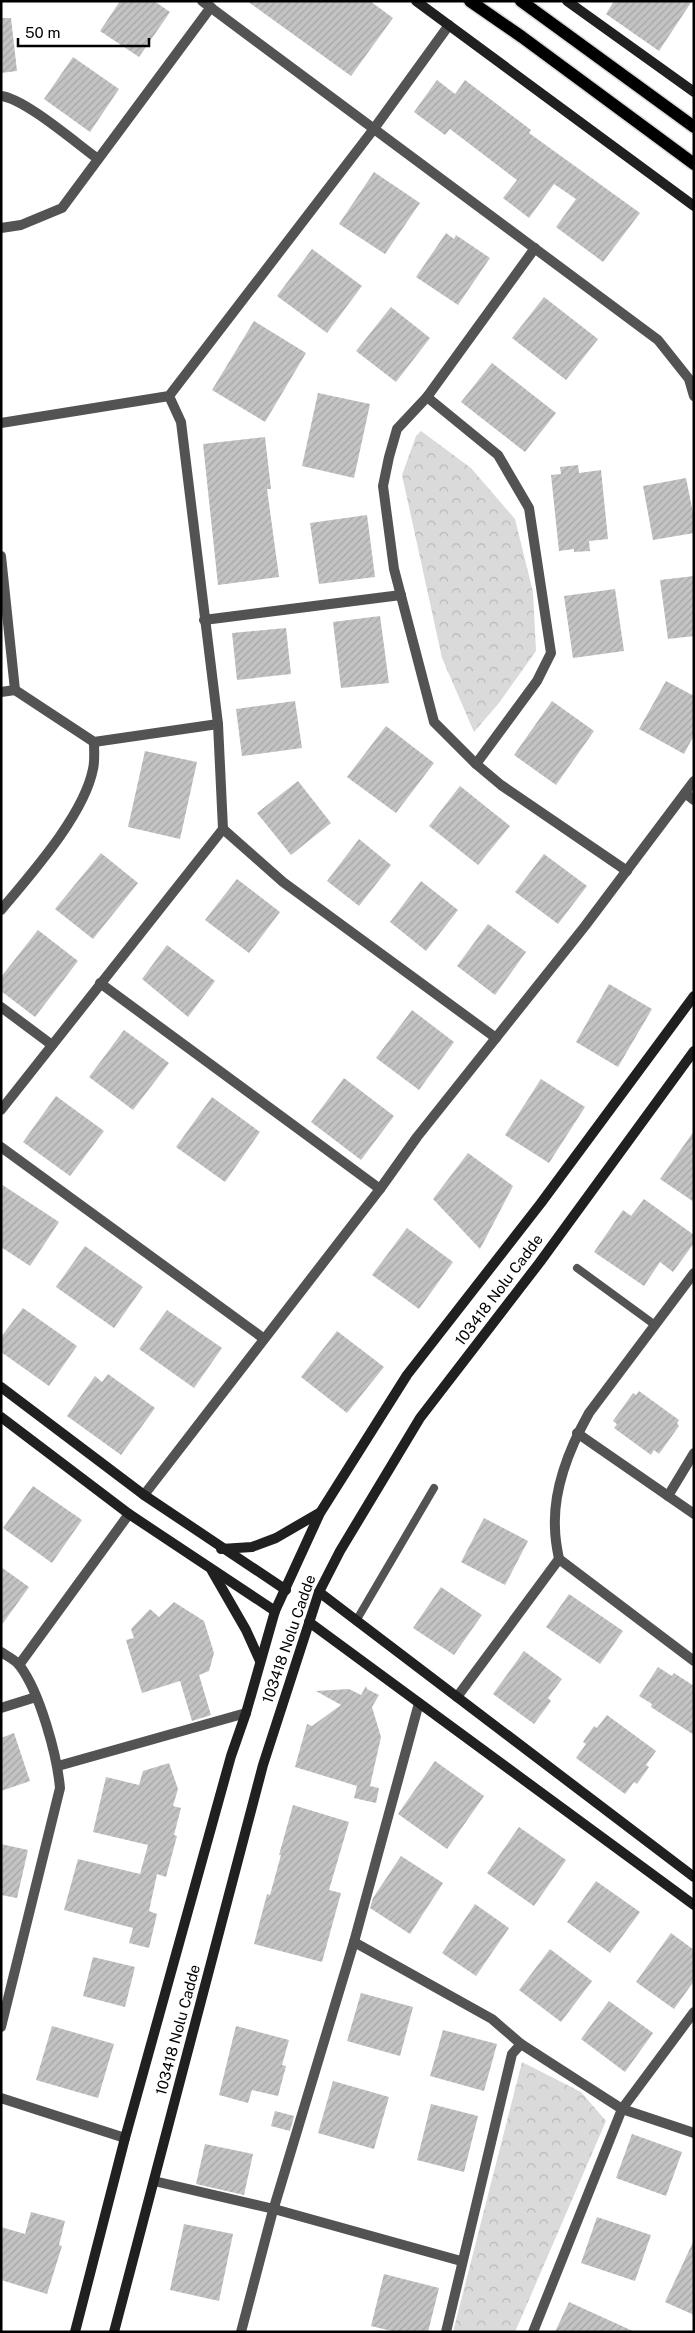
<svg xmlns="http://www.w3.org/2000/svg" width="695" height="2333" viewBox="0 0 695 2333" font-family="'Public Sans',sans-serif">
	<style>
		.forest { fill: url(#forest-crowns) }
		.building { fill: url(#building-hatch) }
		.lines { fill: none; stroke-linecap: round; stroke-linejoin: round }
		.primary-casing { stroke: #dbdbdb; stroke-width: 15 }
		.lane { stroke: #535353; stroke-width: 8 }
		.street { stroke: #535353; stroke-width: 10 }
		.secondary { stroke: #202020; stroke-width: 10 }
		.primary { stroke: #000; stroke-width: 12 }
		.labels { text-anchor: middle; stroke-width: 4; stroke-linejoin: round; paint-order: stroke }
		.street-label { font-size: 15px; fill: #000; stroke: #fff }
	</style>
	<defs>
		<pattern id="forest-crowns" width="20" height="18" patternUnits="userSpaceOnUse" patternTransform="scale(1.25)"><rect width="20" height="18" fill="#dadada"/><path d="M2 6a3 3 0 1 1 6 0M12 15a3 3 0 1 1 6 0" fill="none" stroke="#b9b9b9"/></pattern>
		<pattern id="building-hatch" width="6" height="6" patternUnits="userSpaceOnUse" patternTransform="scale(1.25)"><rect width="6" height="6" fill="#c3c3c3"/><path d="M-1 1l2-2M0 6l6-6M5 7l2-2" fill="none" stroke="#a6a6a6"/></pattern>
	</defs>
	<rect width="100%" height="100%" fill="#fff"/>
	<g class="forest">
		<path d="M421 431 471 468 515 519 533 592 536 651 499 703 474 732 442 658 402 475 416 436Z"/>
		<path d="M522 2062 581 2092 606 2121 515 2332H453Z"/>
	</g>
	<g class="building">
		<path d="M120 1H154L170 12 139 57 100 31Z"/>
		<path d="M247 1H370L393 18 351 76Z"/>
		<path d="M614 1H692L659 51 606 14Z"/>
		<path d="M1 18H11L17 71 1 73Z"/>
		<path d="M73 57 119 89 90 132 44 99Z"/>
		<path d="M437 80 455 94 465 80 531 130 529 133 640 213 603 262 556 227 576 199 554 184 529 218 503 198 517 180 450 129 445 135 414 112Z"/>
		<path d="M374 172 420 203 385 254 339 224Z"/>
		<path d="M446 233 454 239 456 235 490 258 458 305 416 277Z"/>
		<path d="M312 249 362 286 327 333 277 296Z"/>
		<path d="M544 297 598 339 566 380 512 338Z"/>
		<path d="M391 307 430 338 396 382 356 351Z"/>
		<path d="M254 321 306 353 265 422 212 390Z"/>
		<path d="M492 363 556 413 525 452 461 402Z"/>
		<path d="M318 393 370 404 354 478 302 466Z"/>
		<path d="M265 437 271 489H267L279 577 218 585 203 444Z"/>
		<path d="M578 465 579 473 601 470 608 539 589 541 590 551 574 552V549L559 551 551 475 561 474 560 467Z"/>
		<path d="M686 478 694 518V533L653 540 643 486Z"/>
		<path d="M367 515 375 577 319 584 310 523Z"/>
		<path d="M694 576V636L668 639 660 580Z"/>
		<path d="M615 589 624 651 573 658 564 596Z"/>
		<path d="M380 616 389 683 341 688 333 622Z"/>
		<path d="M286 628 291 674 237 680 232 633Z"/>
		<path d="M666 681 694 696V735L684 754 639 729Z"/>
		<path d="M295 701 302 748 242 756 236 709Z"/>
		<path d="M552 701 594 731 556 785 514 755Z"/>
		<path d="M386 726 434 763 396 813 347 777Z"/>
		<path d="M145 751 197 762 180 839 128 827Z"/>
		<path d="M298 781 331 823 291 855 257 813Z"/>
		<path d="M460 786 510 826 478 865 429 826Z"/>
		<path d="M359 839 391 865 359 906 327 881Z"/>
		<path d="M101 853 138 883 93 939 55 909Z"/>
		<path d="M544 854 587 886 558 924 515 892Z"/>
		<path d="M237 879 280 912 249 953 205 920Z"/>
		<path d="M421 881 458 910 426 951 390 922Z"/>
		<path d="M488 924 526 952 495 995 457 966Z"/>
		<path d="M38 930 78 961 35 1017 1 991V977Z"/>
		<path d="M167 945 215 981 188 1017 142 979Z"/>
		<path d="M609 984 652 1009 618 1067 576 1042Z"/>
		<path d="M412 1010 454 1042 419 1090 376 1058Z"/>
		<path d="M124 1030 169 1063 133 1110 89 1077Z"/>
		<path d="M344 1078 394 1116 361 1160 311 1122Z"/>
		<path d="M541 1079 585 1107 549 1163 505 1135Z"/>
		<path d="M56 1096 104 1131 70 1176 23 1142Z"/>
		<path d="M212 1097 260 1132 225 1182 176 1147Z"/>
		<path d="M694 1131V1202L660 1179Z"/>
		<path d="M468 1153 513 1186 480 1249 433 1199Z"/>
		<path d="M1 1184 59 1222 30 1266 1 1247Z"/>
		<path d="M644 1199 694 1235V1243L673 1272 660 1262 644 1286 594 1252 623 1210 631 1216Z"/>
		<path d="M407 1228 453 1262 419 1309 372 1275Z"/>
		<path d="M85 1246 143 1287 114 1328 56 1287Z"/>
		<path d="M23 1308 77 1346 49 1386 1 1352V1337Z"/>
		<path d="M167 1310 222 1348 194 1388 139 1349Z"/>
		<path d="M337 1331 384 1367 347 1413 301 1377Z"/>
		<path d="M108 1374 155 1408 121 1455 67 1416 95 1376 102 1382Z"/>
		<path d="M639 1391 679 1420 677 1423 679 1426 659 1454 654 1450 651 1455 614 1428 617 1424 613 1421 633 1393 636 1395Z"/>
		<path d="M33 1486 82 1520 52 1563 3 1528Z"/>
		<path d="M484 1518 528 1541 505 1585 461 1562Z"/>
		<path d="M1 1567 29 1587 1 1626Z"/>
		<path d="M441 1587 482 1615 454 1655 413 1628Z"/>
		<path d="M569 1594 623 1631 600 1664 546 1627Z"/>
		<path d="M174 1602 204 1621 214 1653 209 1671 199 1675 211 1715 192 1721 180 1681 142 1693 126 1640 134 1638 131 1629 150 1609 159 1617Z"/>
		<path d="M524 1651 562 1679 548 1698 551 1701 534 1724 493 1694Z"/>
		<path d="M658 1667 672 1676 674 1673 694 1686V1735L651 1707 652 1704 639 1696Z"/>
		<path d="M366 1686 367 1689 379 1695 372 1707 381 1737 370 1786 379 1788 376 1803 354 1798 357 1786 295 1767 307 1724 312 1726 341 1705 316 1691 349 1689 361 1695Z"/>
		<path d="M607 1715 656 1751 646 1765 649 1767 637 1784 634 1782 625 1794 576 1758 586 1744 583 1742 594 1726 597 1728Z"/>
		<path d="M14 1733 30 1781 1 1791V1738Z"/>
		<path d="M435 1761 484 1796 447 1849 398 1814Z"/>
		<path d="M169 1763 178 1789 173 1806 181 1808 174 1835 177 1836 166 1877 157 1874 149 1911 157 1914 149 1948 129 1943 133 1928 64 1910 78 1859 140 1874 148 1845 93 1832 106 1777 139 1785 143 1771Z"/>
		<path d="M293 1805 349 1822 329 1890 341 1893 322 1962 254 1944 267 1894 270 1895 281 1855H279Z"/>
		<path d="M519 1827 566 1860 534 1906 487 1873Z"/>
		<path d="M1 1844 28 1850 17 1898 1 1895Z"/>
		<path d="M401 1856 443 1883 410 1934 370 1908 373 1898Z"/>
		<path d="M596 1881 640 1912 610 1953 567 1922Z"/>
		<path d="M475 1904 509 1928 476 1976 442 1953Z"/>
		<path d="M671 1933 694 1950V1981L674 2009 636 1982Z"/>
		<path d="M550 1949 592 1981 561 2022 519 1990Z"/>
		<path d="M93 1957 135 1967 125 2007 83 1996Z"/>
		<path d="M361 1993 413 2007 400 2056 347 2041Z"/>
		<path d="M609 2001 653 2033 625 2072 581 2039Z"/>
		<path d="M52 2026 114 2044 98 2098 36 2080Z"/>
		<path d="M236 2026 289 2040 282 2065 286 2066 278 2096 252 2090 248 2103 219 2095Z"/>
		<path d="M443 2030 497 2044 484 2091 430 2076Z"/>
		<path d="M333 2081 389 2097 374 2149 318 2133Z"/>
		<path d="M431 2104 478 2116 464 2172 417 2160Z"/>
		<path d="M275 2111 294 2116 290 2131 271 2126Z"/>
		<path d="M632 2134 682 2152 666 2196 616 2178Z"/>
		<path d="M205 2144 253 2154 244 2195 196 2184Z"/>
		<path d="M31 2212 65 2221 59 2245 62 2246 47 2294 1 2280V2227L25 2234Z"/>
		<path d="M597 2217 651 2235 635 2281 581 2263Z"/>
		<path d="M184 2224 233 2234 219 2301 170 2290Z"/>
		<path d="M694 2240V2315L665 2302Z"/>
		<path d="M384 2274 439 2288 428 2332H396L371 2326Z"/>
		<path d="M569 2302 635 2332H555Z"/>
	</g>
	<g class="lines">
		<defs>
			<g id="primary">
				<path d="M470 1 522 37 694 164"/>
				<path d="M521 1 694 127"/>
			</g>
		</defs>
		<use href="#primary" class="primary-casing"/>
		<g class="lane">
			<path d="M577 1268 655 1325"/>
			<path d="M356 1621 434 1488"/>
		</g>
		<g class="street">
			<path d="M202 1 658 340 689 379 694 396"/>
			<path d="M1 96C24 98 77 144 98 159"/>
			<path d="M1 228 21 225 62 208 211 7"/>
			<path d="M535 248 427 397 397 429 389 457 383 486 394 569 434 722 476 764 501 785 627 871"/>
			<path d="M427 397 498 455 529 508 551 653 537 681 476 764"/>
			<path d="M1 423 169 396 373 130 449 25"/>
			<path d="M1 556 15 690 94 742 218 724"/>
			<path d="M204 620 401 595"/>
			<path d="M1 692 15 690"/>
			<path d="M685 793 694 800"/>
			<path d="M223 829 283 882 496 1038"/>
			<path d="M1 910C31 874 84 815 93 769 95 761 94 751 94 742"/>
			<path d="M100 983 380 1189"/>
			<path d="M1 1007 52 1045"/>
			<path d="M1 1110 223 829 218 724 181 422 169 396"/>
			<path d="M1 1147 263 1338"/>
			<path d="M577 1433 694 1514"/>
			<path d="M144 1495 380 1189 417 1137 585 926 694 781"/>
			<path d="M668 1496 694 1453"/>
			<path d="M559 1559 694 1661"/>
			<path d="M1 1652C7 1656 16 1660 20 1666 40 1693 57 1755 60 1788L1 2027"/>
			<path d="M19 1665 129 1514"/>
			<path d="M457 1697 559 1559C557 1549 555 1538 555 1528 553 1488 570 1447 589 1413L694 1273"/>
			<path d="M1 1708 36 1697"/>
			<path d="M58 1766 246 1713"/>
			<path d="M354 1942 492 2019 521 2044 622 2109 694 2133"/>
			<path d="M1 2098 125 2138"/>
			<path d="M154 2181 274 2209 461 2261"/>
			<path d="M241 2332 272 2214 354 1942 419 1703"/>
			<path d="M446 2332 512 2054 521 2044"/>
			<path d="M533 2332 622 2109 694 2012"/>
		</g>
		<g class="secondary">
			<path d="M416 1 694 206"/>
			<path d="M567 1 694 92"/>
			<path d="M1 1387 144 1495 286 1590"/>
			<path d="M1 1417 129 1514 275 1611"/>
			<path d="M221 1549 252 1547 276 1538 319 1513"/>
			<path d="M212 1571 246 1630 260 1661"/>
			<path d="M319 1592 694 1877"/>
			<path d="M309 1622 694 1905"/>
			<path d="M75 2332 125 2138 231 1756 246 1713 275 1611 320 1513 407 1375 541 1203 694 996"/>
			<path d="M114 2332 263 1765 319 1592 340 1551 420 1418 540 1262 694 1051"/>
		</g>
		<use href="#primary" class="primary"/>
	</g>
	<g class="labels">
		<g class="street-label">
			<text transform="translate(499 1290) rotate(-53)" y="5">103418 Nolu Cadde</text>
			<text transform="translate(289 1639) rotate(-71)" y="5">103418 Nolu Cadde</text>
			<text transform="translate(178 2030) rotate(-75)" y="5">103418 Nolu Cadde</text>
		</g>
	</g>
	<rect width="695" height="2333" fill="none" stroke="#000000" stroke-width="5"/>
	<path d="M18 38v8h131v-8" fill="none" stroke="#000000" stroke-width="2.5"/>
	<text x="25" y="38" font-size="15" fill="#000000" stroke="#ffffff" stroke-width="4" paint-order="stroke">50 m</text>
</svg>
